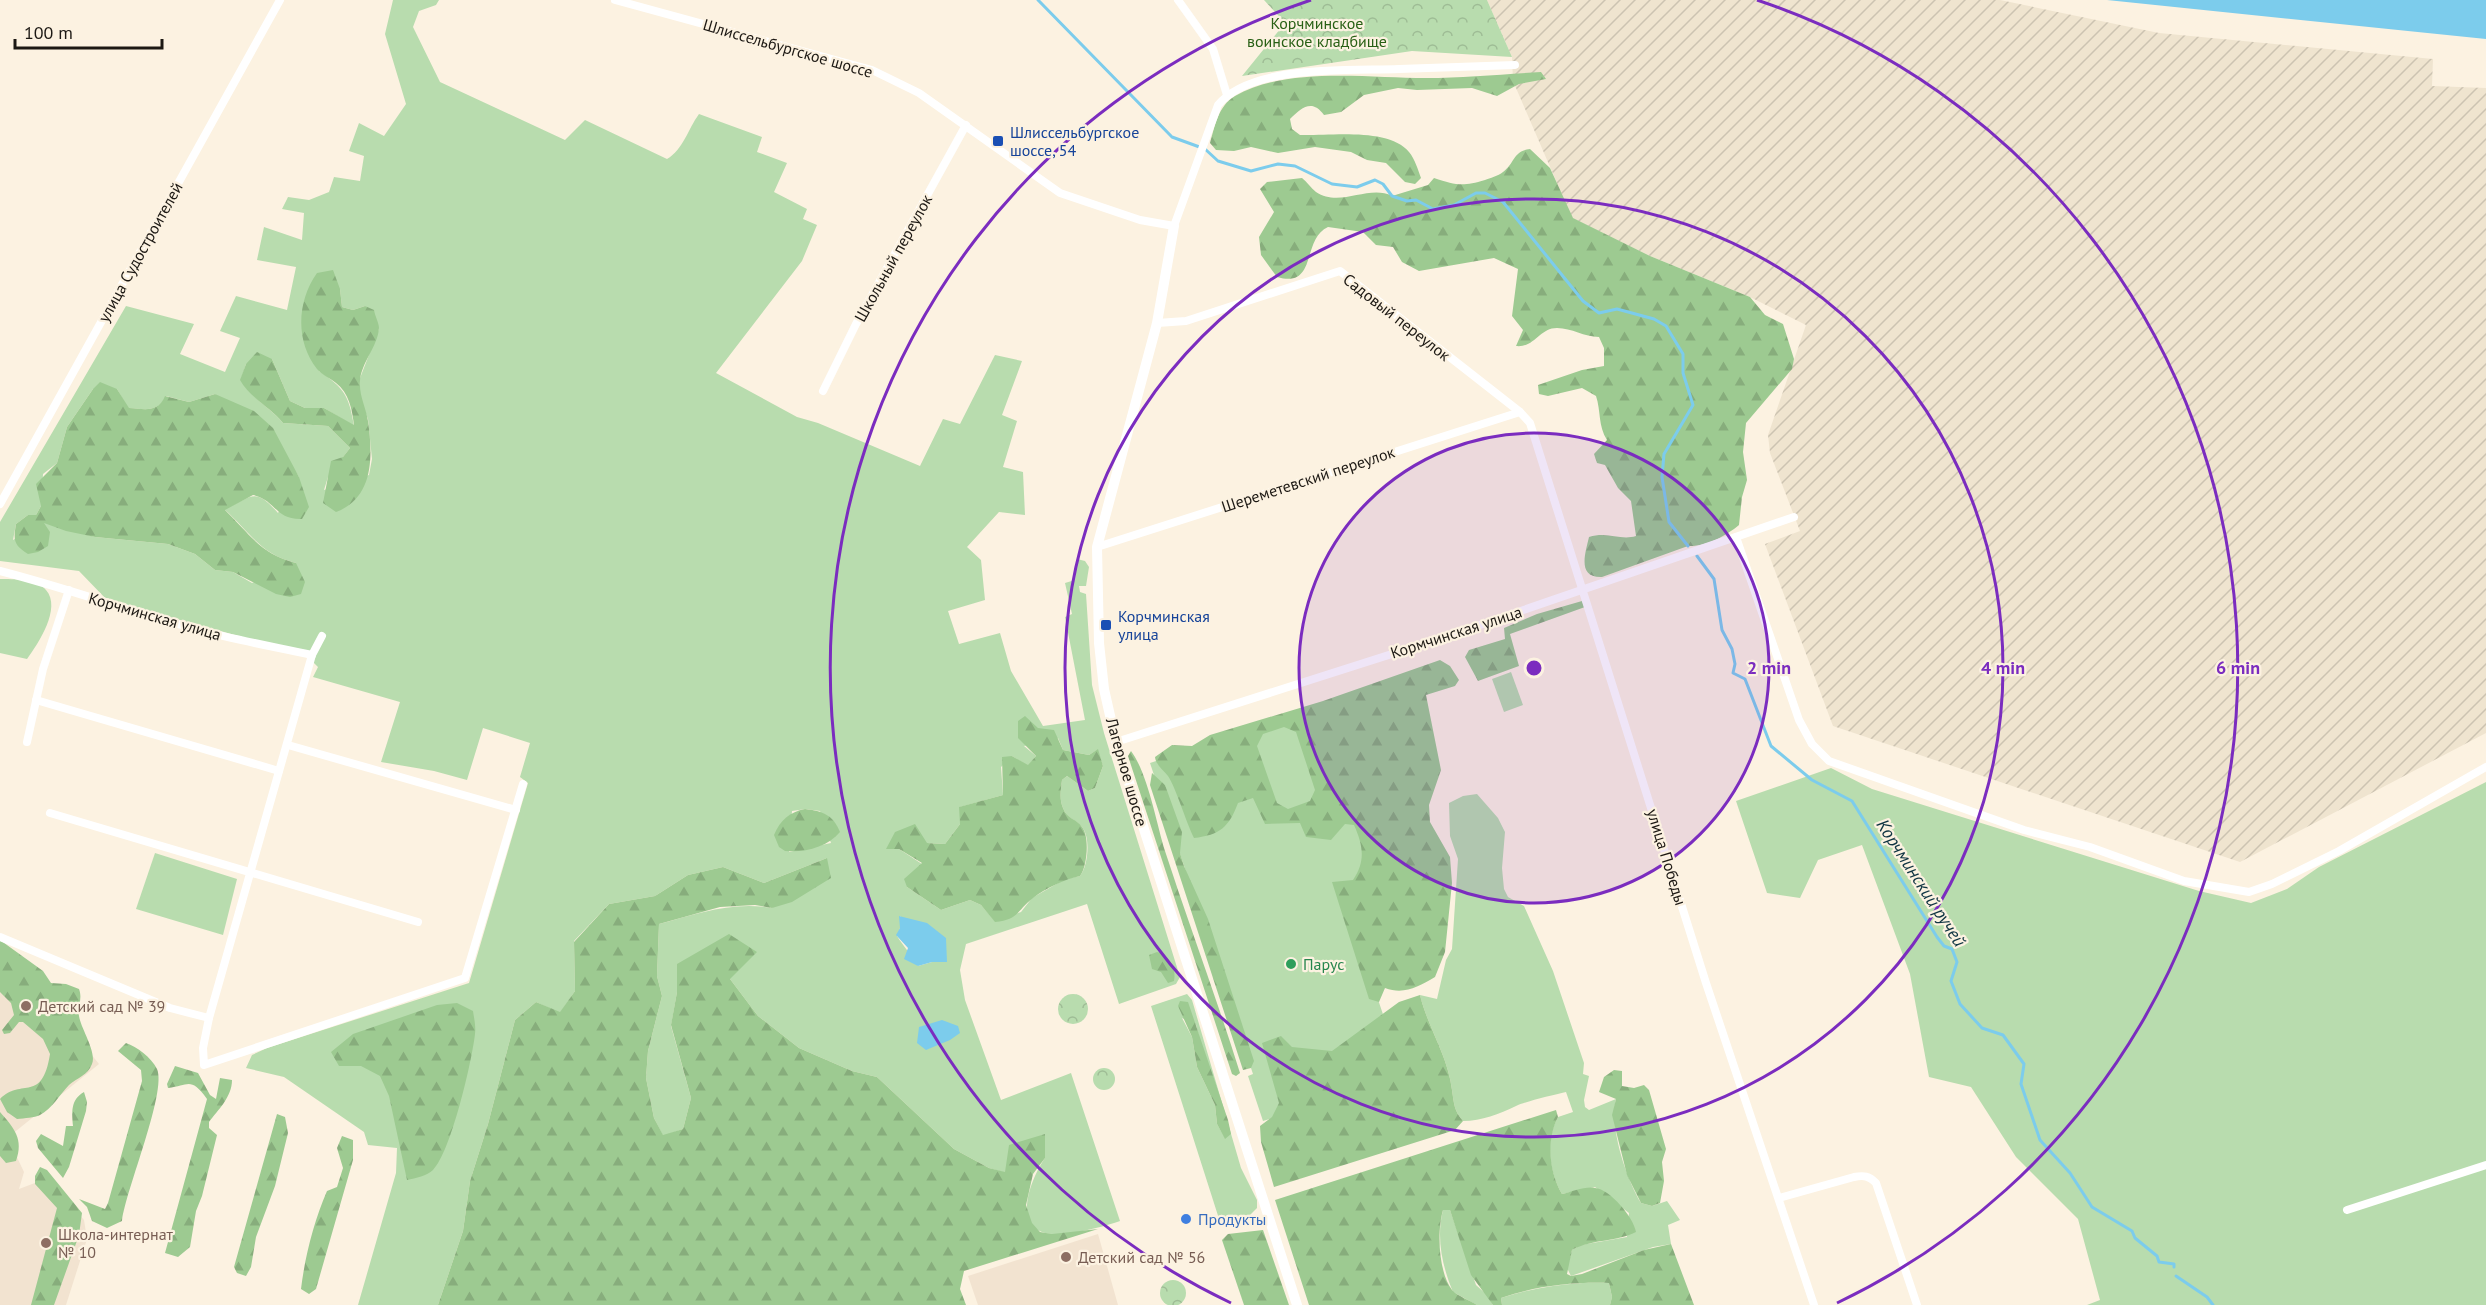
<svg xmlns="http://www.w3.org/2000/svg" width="2486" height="1305" viewBox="0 0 2486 1305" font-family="'PT Sans',sans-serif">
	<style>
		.industrial { fill: url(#industrial-furrows) }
		.education { fill: #f2e3d0 }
		.green { fill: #b8dcae; fill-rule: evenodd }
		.forest { fill: url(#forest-firs); fill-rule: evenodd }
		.park { fill: url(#park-crowns) }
		.water { fill: #7cccec }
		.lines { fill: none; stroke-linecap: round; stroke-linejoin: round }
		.stream { stroke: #7cccec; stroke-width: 3 }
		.minor { stroke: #fff; stroke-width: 8 }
		.tertiary { stroke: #fff; stroke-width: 10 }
		.ring { fill: none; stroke: #7b2cbf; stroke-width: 3 }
		.transit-dot { fill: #1a4fb4; stroke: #fcf2e1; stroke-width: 2 }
		.leisure-dot { fill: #2e9e5b; stroke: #fcf2e1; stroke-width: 2 }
		.education-dot { fill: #8d6e63; stroke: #fcf2e1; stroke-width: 2 }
		.shop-dot { fill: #3f7fe0; stroke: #fcf2e1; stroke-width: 2 }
		.labels { text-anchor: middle; stroke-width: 4.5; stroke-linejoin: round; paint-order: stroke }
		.park-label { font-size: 16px; fill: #296015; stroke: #fcf2e1 }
		.street-label { font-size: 16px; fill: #1c1813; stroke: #fcf2e1 }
		.transit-label { font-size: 16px; fill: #164399; stroke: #fcf2e1; text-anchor: start }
		.leisure-label { font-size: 16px; fill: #27864d; stroke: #fcf2e1; text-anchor: start }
		.education-label { font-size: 16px; fill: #785e54; stroke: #fcf2e1; text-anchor: start }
		.shop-label { font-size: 16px; fill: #366cbe; stroke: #fcf2e1; text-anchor: start }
		.water-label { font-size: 18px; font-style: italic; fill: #103543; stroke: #fcf2e1 }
		.centre { fill: #7b2cbf; stroke: #fcf2e1; stroke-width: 3 }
		.ring-label { font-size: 18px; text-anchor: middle; font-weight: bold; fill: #7b2cbf; stroke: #fcf2e1; stroke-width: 4.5; stroke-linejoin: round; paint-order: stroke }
	</style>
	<defs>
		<pattern id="industrial-furrows" width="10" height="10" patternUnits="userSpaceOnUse" patternTransform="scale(1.5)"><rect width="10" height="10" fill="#efe4cf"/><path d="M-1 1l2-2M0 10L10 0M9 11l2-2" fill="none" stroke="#ccc3b1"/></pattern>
		<pattern id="forest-firs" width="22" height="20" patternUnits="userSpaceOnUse" patternTransform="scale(1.5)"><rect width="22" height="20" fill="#9dca91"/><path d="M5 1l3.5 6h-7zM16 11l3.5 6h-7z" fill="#87ad7c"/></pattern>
		<pattern id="park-crowns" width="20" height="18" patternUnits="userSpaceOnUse" patternTransform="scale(1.5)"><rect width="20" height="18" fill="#b8dcae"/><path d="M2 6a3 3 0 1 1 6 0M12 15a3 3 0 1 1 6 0" fill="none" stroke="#9ebc95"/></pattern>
	</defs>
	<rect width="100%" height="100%" fill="#fcf2e1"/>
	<path class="industrial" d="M1487 0H2000L2159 33 2433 59 2432 86 2486 88V733L2240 862 1833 726 1765 544 1800 531 1770 453 1768 435 1806 325 1750 297 1650 256 1572 218 1513 81 1512 57Z"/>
	<g class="education">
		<path d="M0 947 5 948 99 1064 11 1135 0 1122Z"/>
		<path d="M0 1145 13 1149 24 1172 19 1189 48 1178 84 1220 87 1239 66 1305H0Z"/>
		<path d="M1098 1234 1118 1305H978L968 1276Z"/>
	</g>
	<g class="green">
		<path d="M393 0H439L436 5 419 11 413 27 440 82 565 140 585 120 667 159C683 150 688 129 699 114L762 137 757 152 787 163 774 192 807 209 803 219 817 225 802 261 716 373 797 417 818 423 920 466 943 419 960 424 995 355 1022 361 1002 415 1017 421 1003 467 1023 472 1025 515 999 512 967 547 981 560 985 600 948 611 959 644 1000 633 1011 671 1043 726 1085 720 1065 617 1072 614 1065 583 1075 580 1077 559 1085 561 1089 567 1086 586H1079L1080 592 1086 594 1092 685 1104 733 1180 977 1176 984 1119 1004 1087 904 966 944 960 970 965 1000 1001 1100 1071 1073 1120 1221C1102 1227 1060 1239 1042 1232 1013 1221 1033 1175 1045 1158L1006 1173 989 1168 954 1149 877 1077 852 1071 799 1048 758 1016 730 979 677 964V992L671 1026 691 1098 683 1129 663 1136 654 1118 646 1078 648 1051 662 996 657 976 659 924C697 914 732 901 772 908L827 858 764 883 723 867 688 875 655 896 609 904 574 941 575 991 560 1013 536 1002 515 1020 488 1124 470 1181 463 1231 438 1305H358L396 1173 397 1148 368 1145 364 1132 284 1077 246 1068 252 1055 267 1048 469 983 528 783 520 777 530 743 483 728 467 780 434 771 381 762 400 702 313 677 318 667 305 654 107 600 79 571 0 561V522L126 306 194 324 180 354 225 372 240 338 220 331 236 296 287 310 296 267 257 260 264 227 302 240 304 213 282 209 288 197 309 200 329 192 334 177 360 181 364 156 349 151 359 123 384 136 406 104 385 34ZM340 289 342 307 353 310 365 306 379 329 360 378V398L368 419 372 459 369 475 324 490 328 477 350 448 328 426 283 423C270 407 249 397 241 379L246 364 272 359 290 401 305 408H324L354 426C349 395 344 388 319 371ZM93 389H117L128 408C145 409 158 413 166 396L189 402 215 394 285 455 299 477 278 513C254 486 253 497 224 509 251 533 260 554 296 563L252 583 233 572 215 570 195 554 168 544 95 537 43 522 13 540 16 524 28 515H36L41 506 43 474 57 463 67 427ZM1058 738 1063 750 1089 755 1097 750 1103 766 1095 788 1088 791 1067 776 1062 780C1061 789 1059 799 1063 808 1067 819 1076 819 1082 827 1091 838 1088 866 1080 876L1065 879 1032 898 1021 912 995 921 981 905 970 900 941 910 907 887 922 864 899 849H886L927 843 945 844 960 824V807L1003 795 1001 767 1012 756 1028 766 1036 756 1024 746ZM806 809 820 811 831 843 789 852 792 811ZM900 916 932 962 918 966C912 955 903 946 897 936L900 928Z"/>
		<path d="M0 579C13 579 37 579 46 590 62 608 38 644 27 659L0 653Z"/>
		<path d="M1511 672 1523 705 1504 712 1492 679Z"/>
		<path d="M1322 706 1380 880 1342 893 1390 1035 1286 1114 1263 1121 1248 1076 1253 1074 1150 763Z"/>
		<path d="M1831 768 1872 789 2199 891 2251 903 2287 889 2319 867 2486 782V1305H2087L2100 1300 2078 1219 2016 1157 1971 1087 1929 1077 1910 974 1862 845 1818 860 1800 898 1767 893 1736 801Z"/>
		<path d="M1477 794 1498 818 1505 832 1502 868 1504 889 1508 897 1524 906 1553 971 1584 1063 1583 1074 1589 1076 1584 1100 1585 1107 1589 1110 1616 1099C1609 1127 1626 1178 1641 1203L1652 1206 1667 1201 1680 1220 1668 1225 1671 1244 1653 1247 1571 1276 1567 1268 1572 1250 1581 1245 1627 1237 1629 1213 1595 1187 1562 1194C1549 1172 1545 1140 1558 1117L1573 1112 1566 1092C1553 1095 1527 1101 1516 1106 1499 1114 1482 1121 1463 1121 1454 1111 1454 1103 1452 1090 1448 1056 1428 1028 1420 995L1437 999 1446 960 1452 949 1458 859 1450 836 1449 803 1463 796Z"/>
		<path d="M155 853 237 879 223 935 136 909Z"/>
		<path d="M1187 994 1192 1000 1241 1168 1257 1200V1208L1249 1216 1221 1225 1151 1006ZM1182 1018 1196 1025 1225 1138 1217 1124 1215 1105 1197 1067 1192 1037Z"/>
		<path d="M1443 1210H1450L1476 1285 1487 1295 1493 1305H1477L1453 1292C1442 1266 1436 1237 1443 1210Z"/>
		<path d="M1583 1283H1609L1612 1297 1610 1305H1502L1501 1298C1528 1289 1554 1285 1583 1283Z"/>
	</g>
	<g class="forest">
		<path d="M1541 72 1546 79 1519 84 1497 96 1472 88 1417 90 1398 88 1364 95 1341 112 1324 115C1312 98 1301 108 1290 119L1292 129 1300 135C1328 136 1389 127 1409 152 1415 159 1418 170 1421 178L1415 184 1405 182 1386 163 1367 160 1351 152 1315 147 1278 153 1251 147 1234 151 1216 150 1210 143C1215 126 1218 106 1235 96 1287 66 1368 78 1426 78 1464 78 1503 74 1541 72Z"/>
		<path d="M1530 149 1550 168 1573 218 1650 256 1750 297 1765 315 1783 324 1794 359 1792 369 1746 423 1743 452 1747 480 1742 497 1739 525C1726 536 1705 547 1688 546L1602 577C1577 578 1585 554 1589 537 1608 531 1620 541 1636 536L1631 501 1618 488 1605 465 1597 463 1594 454 1607 440C1598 426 1601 411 1596 396L1582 388 1548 396 1539 394 1538 385 1582 370 1604 366V348L1599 337C1584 337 1572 328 1557 328 1539 328 1535 348 1516 346L1523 330 1512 316 1518 269 1494 258 1419 271 1402 262 1393 247 1376 245 1363 232 1328 227C1301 239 1318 289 1277 277L1261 255 1259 237 1274 212 1260 189 1267 182 1302 178C1307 182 1311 188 1316 192 1340 208 1369 184 1392 196L1428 185 1434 178C1456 185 1462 187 1485 180 1490 178 1498 176 1503 172 1515 163 1513 151 1530 149Z"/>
		<path d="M333 270 340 289 342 307 353 310 365 306 374 310C375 316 379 323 379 328 378 346 361 363 360 381 359 396 366 407 368 421 373 456 374 498 336 512L323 503 331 461 343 457 350 448 328 426 283 423C270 407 249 397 240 380L246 364 257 352 272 359 290 401 305 408H324L354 425C352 409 349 393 336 383 330 378 322 375 317 369 295 341 297 301 317 273Z"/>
		<path d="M100 382 117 389 129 408C145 409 158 413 165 396L189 402 215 394 254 411 273 428 299 477 309 507 302 519C275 520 276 500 253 495L225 510C250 534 260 554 296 563L305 582 301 594 290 597 276 594 233 572 215 570 195 554 168 544 95 537 66 531 44 523 50 532 48 546 38 552 28 554C14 545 13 541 16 524L28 515H36L41 506 36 484 57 463 67 427 93 389Z"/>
		<path d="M1582 601 1585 607 1510 634 1519 666 1478 681 1465 657 1469 650 1505 639 1504 628 1537 614Z"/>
		<path d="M1440 660 1450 666 1459 680 1455 686 1426 695 1441 770 1429 805 1430 822 1450 857 1452 883 1445 952 1435 977C1418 987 1404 995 1385 988L1379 1002 1369 999 1332 882 1353 880C1366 861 1363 845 1354 825L1345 824 1331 840 1306 837 1300 823 1265 824 1253 798 1238 803C1229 827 1220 835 1194 838 1186 822 1176 788 1168 776 1163 770 1156 765 1155 757L1172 745 1192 746 1210 735 1323 701ZM1284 727 1296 732 1315 790 1310 801 1288 809 1277 803 1257 746 1263 734Z"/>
		<path d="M1025 716 1038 728 1054 730 1063 750 1089 755 1098 749 1103 766 1095 788 1088 791 1067 776 1062 780C1061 789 1059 799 1063 808 1067 819 1077 819 1082 827 1090 837 1087 867 1080 876 1065 879 1046 888 1033 898 1017 910 1019 920 995 922L981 905 970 900 941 910 907 887 904 879 922 863 899 849H886L895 832 915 824 927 843 945 844 960 824 959 807 1003 795 1002 757 1012 756 1028 765 1036 756 1018 738V721Z"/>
		<path d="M1131 751C1148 774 1156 822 1165 851 1189 925 1217 999 1240 1073L1236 1076 1232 1074 1128 756Z"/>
		<path d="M1152 773 1165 785 1182 832 1180 853 1184 866 1208 919 1254 1061 1251 1068 1243 1070 1150 785Z"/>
		<path d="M805 809C823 811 833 815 840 832 828 847 804 853 785 851L779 847 774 835C780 820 790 812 805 809Z"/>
		<path d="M827 858 831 878 792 902 772 908 755 905 720 907 659 924 657 976 662 996 648 1051 646 1078 654 1118 663 1135 683 1129 691 1098 671 1025 677 992V964L729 934 757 952 730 979 758 1016 799 1048 852 1071 877 1077 954 1149 989 1168 1005 1172 1009 1145 1045 1134V1158L1033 1174 1026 1205 1032 1223 1040 1232 1052 1234 1098 1229 964 1271 960 1289 966 1305H438L463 1231 470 1181 488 1124 515 1020 536 1002 560 1012 575 991 574 942 609 904 655 896 688 875 723 867 764 883Z"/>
		<path d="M0 940 43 971 51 983 66 984 79 989C83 1000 77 1006 79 1016 81 1029 97 1052 92 1064 88 1075 77 1078 69 1085 60 1094 52 1109 40 1115 34 1118 25 1118 17 1119L7 1112 0 1099C22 1077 42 1104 50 1054L43 1039 23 1022H19L10 1033 4 1034 2 1030 14 1015 11 1003 0 992Z"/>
		<path d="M1157 952C1169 954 1177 969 1174 981L1168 983 1161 972 1152 969 1149 955Z"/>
		<path d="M1420 995C1428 1028 1448 1056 1452 1090 1454 1103 1454 1111 1463 1121L1455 1130 1274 1187 1261 1142 1260 1126 1272 1117 1279 1103 1262 1043 1281 1036 1292 1047 1332 1051 1399 1002Z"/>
		<path d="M1180 1001 1188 1002 1228 1120 1231 1134 1225 1139 1217 1124 1215 1105 1197 1067 1192 1037 1178 1006Z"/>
		<path d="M457 1003 473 1011C474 1018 476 1026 475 1034 472 1061 451 1152 433 1170 427 1176 416 1178 407 1180L389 1096 380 1076 361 1066H339L331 1052 353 1034 437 1005Z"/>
		<path d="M126 1043C137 1047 151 1057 157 1069 167 1092 126 1189 122 1221L107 1228 92 1221 87 1207 79 1199 105 1209 108 1203 142 1081 141 1070 118 1051Z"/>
		<path d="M175 1066 198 1073 210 1095 216 1099 220 1078 232 1080C232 1097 218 1110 209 1122V1128L217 1135 202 1196 196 1211 190 1247 178 1257 165 1253 207 1099C190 1076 189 1086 168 1088L167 1084Z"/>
		<path d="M1614 1070 1622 1071V1086L1634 1088 1644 1085 1649 1090 1666 1149 1662 1162 1664 1181 1660 1203 1652 1206 1641 1203 1627 1175 1612 1115 1616 1099 1599 1092 1604 1077Z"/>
		<path d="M84 1092 87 1102 86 1111 69 1167 63 1178 38 1148 36 1141 41 1134 63 1146 66 1126H73C72 1113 70 1100 84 1092Z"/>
		<path d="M1556 1110 1558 1117C1546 1140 1549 1172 1562 1194 1572 1192 1585 1186 1595 1188 1610 1189 1634 1218 1636 1232 1616 1242 1592 1239 1572 1250L1567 1274 1571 1276 1582 1274 1644 1250 1671 1244 1694 1305H1610L1612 1297 1609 1283C1571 1282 1536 1286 1501 1298L1502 1305H1493L1471 1275 1450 1210H1443C1437 1231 1438 1271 1452 1290 1457 1296 1470 1300 1477 1305H1309L1275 1200Z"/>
		<path d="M0 1112C14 1128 24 1139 16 1161L6 1163 0 1156Z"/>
		<path d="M277 1114 285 1117 288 1133 275 1186 256 1237 251 1267 246 1276 237 1273 234 1267Z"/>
		<path d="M342 1136 353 1140V1160L316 1289 309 1294 301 1289C305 1256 314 1221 327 1191L337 1187 343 1168 337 1148Z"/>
		<path d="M40 1167 47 1170 82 1213 79 1235 54 1305H31L57 1208 35 1184V1176Z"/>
		<path d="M1263 1230 1289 1305H1244L1222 1240 1228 1234Z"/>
	</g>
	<g class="park">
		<path d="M1264 0H1487L1512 57 1412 51 1242 76 1285 23Z"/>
		<circle cx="1073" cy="1009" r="15"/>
		<circle cx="1104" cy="1079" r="11"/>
		<circle cx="1173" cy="1293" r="13"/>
	</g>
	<g class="water">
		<path d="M2107 0H2486V39Z"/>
		<path d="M899 916 927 923 946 938 947 962H932L918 966 904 959 908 948 896 935 900 928Z"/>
		<path d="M942 1020 958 1026 960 1033 950 1040 926 1050 917 1043 919 1027Z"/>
	</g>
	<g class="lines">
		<g class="stream">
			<path d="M1038 0 1172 137 1205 149 1218 161 1251 171 1278 164 1295 166 1332 184 1357 187 1375 180 1383 184 1392 196 1407 201 1416 200 1433 209 1454 205 1476 193H1485L1503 202 1583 301 1599 313 1617 309 1654 319 1666 326 1683 354V373L1693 405 1664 454 1662 477 1669 522 1688 546"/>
			<path d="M1697 556 1714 579 1722 630 1732 649 1735 664 1733 673 1745 679 1771 746 1812 780 1852 801 1937 937 1944 946 1952 949 1957 962 1951 981 1960 1004 1982 1028 2003 1035 2024 1064 2021 1084 2040 1140 2070 1173 2092 1207 2132 1231 2135 1238 2157 1256 2159 1262 2174 1264V1267"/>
			<path d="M2176 1276 2207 1297 2213 1305"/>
		</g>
		<g class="minor">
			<path d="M615 0 872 70 919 93 1060 193 1140 220 1174 226 1218 105C1252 64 1350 71 1399 69 1438 68 1476 66 1515 65"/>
			<path d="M1178 0 1213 49 1227 95"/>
			<path d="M1157 323 1186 321 1340 271 1520 412 1530 423 1706 983 1814 1305"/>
			<path d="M823 391 856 324 966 125"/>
			<path d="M0 504 280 0"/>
			<path d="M1736 537 1799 720 1812 744 1829 761 2024 830 2090 847 2184 881 2249 892 2272 884 2339 851 2486 767"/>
			<path d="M1097 547 1520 412"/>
			<path d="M0 571C67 588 132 612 199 630 236 640 275 647 312 655"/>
			<path d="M322 636 312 655 209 1018 203 1048 204 1065 465 978 523 784"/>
			<path d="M36 700 279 771"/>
			<path d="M27 742 43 669 69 590"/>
			<path d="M1116 742 1442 638 1794 517"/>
			<path d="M288 745 516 810"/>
			<path d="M50 813 418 922"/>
			<path d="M0 937 170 1008 209 1018"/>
			<path d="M1779 1198 1854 1177C1864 1175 1869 1176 1876 1183L1917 1305"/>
			<path d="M2347 1210 2486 1165"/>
		</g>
		<path class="tertiary" d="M1174 226 1157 323 1097 547 1099 643 1104 689 1116 742 1297 1305"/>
	</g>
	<circle cx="1534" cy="668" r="235" fill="#7b2cbf" fill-opacity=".12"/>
	<g class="ring">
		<circle cx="1534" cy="668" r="235"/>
		<circle cx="1534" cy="668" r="469"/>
		<path d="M1231 1303A704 704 0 0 1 1311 0M1757 0A704 704 0 0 1 1837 1303"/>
	</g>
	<g class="transit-dot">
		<rect x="992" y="135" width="12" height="12" rx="3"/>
		<rect x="1100" y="619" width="12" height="12" rx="3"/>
	</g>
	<circle class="leisure-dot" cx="1291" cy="964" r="6"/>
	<g class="education-dot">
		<circle cx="26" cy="1006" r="6"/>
		<circle cx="46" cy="1243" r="6"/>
		<circle cx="1066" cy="1257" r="6"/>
	</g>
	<circle class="shop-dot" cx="1186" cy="1219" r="6"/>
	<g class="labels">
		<g class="park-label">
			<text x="1317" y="29">Корчминское<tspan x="1317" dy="18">воинское кладбище</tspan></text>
		</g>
		<g class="street-label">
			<text transform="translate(788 48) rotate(16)" y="6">Шлиссельбургское шоссе</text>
			<text transform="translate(140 252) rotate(-61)" y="6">улица Судостроителей</text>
			<text transform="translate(893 258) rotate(-61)" y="6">Школьный переулок</text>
			<text transform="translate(1397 317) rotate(38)" y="6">Садовый переулок</text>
			<text transform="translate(1308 479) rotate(-18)" y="6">Шереметевский переулок</text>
			<text transform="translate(155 616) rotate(16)" y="6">Корчминская улица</text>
			<text transform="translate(1456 632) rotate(-18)" y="6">Кормчинская улица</text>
			<text transform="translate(1127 772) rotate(74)" y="6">Лагерное шоссе</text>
			<text transform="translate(1667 857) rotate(73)" y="6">улица Победы</text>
		</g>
		<g class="transit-label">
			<text x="1010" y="138">Шлиссельбургское<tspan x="1010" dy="18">шоссе, 54</tspan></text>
			<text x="1118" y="622">Корчминская<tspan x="1118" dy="18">улица</tspan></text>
		</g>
		<g class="leisure-label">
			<text x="1303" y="970">Парус</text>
		</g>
		<g class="education-label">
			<text x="38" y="1012">Детский сад № 39</text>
			<text x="58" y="1240">Школа-интернат<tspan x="58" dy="18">№ 10</tspan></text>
			<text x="1078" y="1263">Детский сад № 56</text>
		</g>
		<g class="shop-label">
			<text x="1198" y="1225">Продукты</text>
		</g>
		<g class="water-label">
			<text transform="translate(1921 883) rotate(57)" y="6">Корчминский ручей</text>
		</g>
	</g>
	<circle cx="1534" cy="668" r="9" class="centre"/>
	<g class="ring-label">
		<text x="1769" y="674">2 min</text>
		<text x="2003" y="674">4 min</text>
		<text x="2238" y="674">6 min</text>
	</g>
	<path d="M15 39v9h147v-9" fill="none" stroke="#1c1813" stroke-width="3"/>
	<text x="24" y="39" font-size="18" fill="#1c1813" stroke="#fcf2e1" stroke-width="4.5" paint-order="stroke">100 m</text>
</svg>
